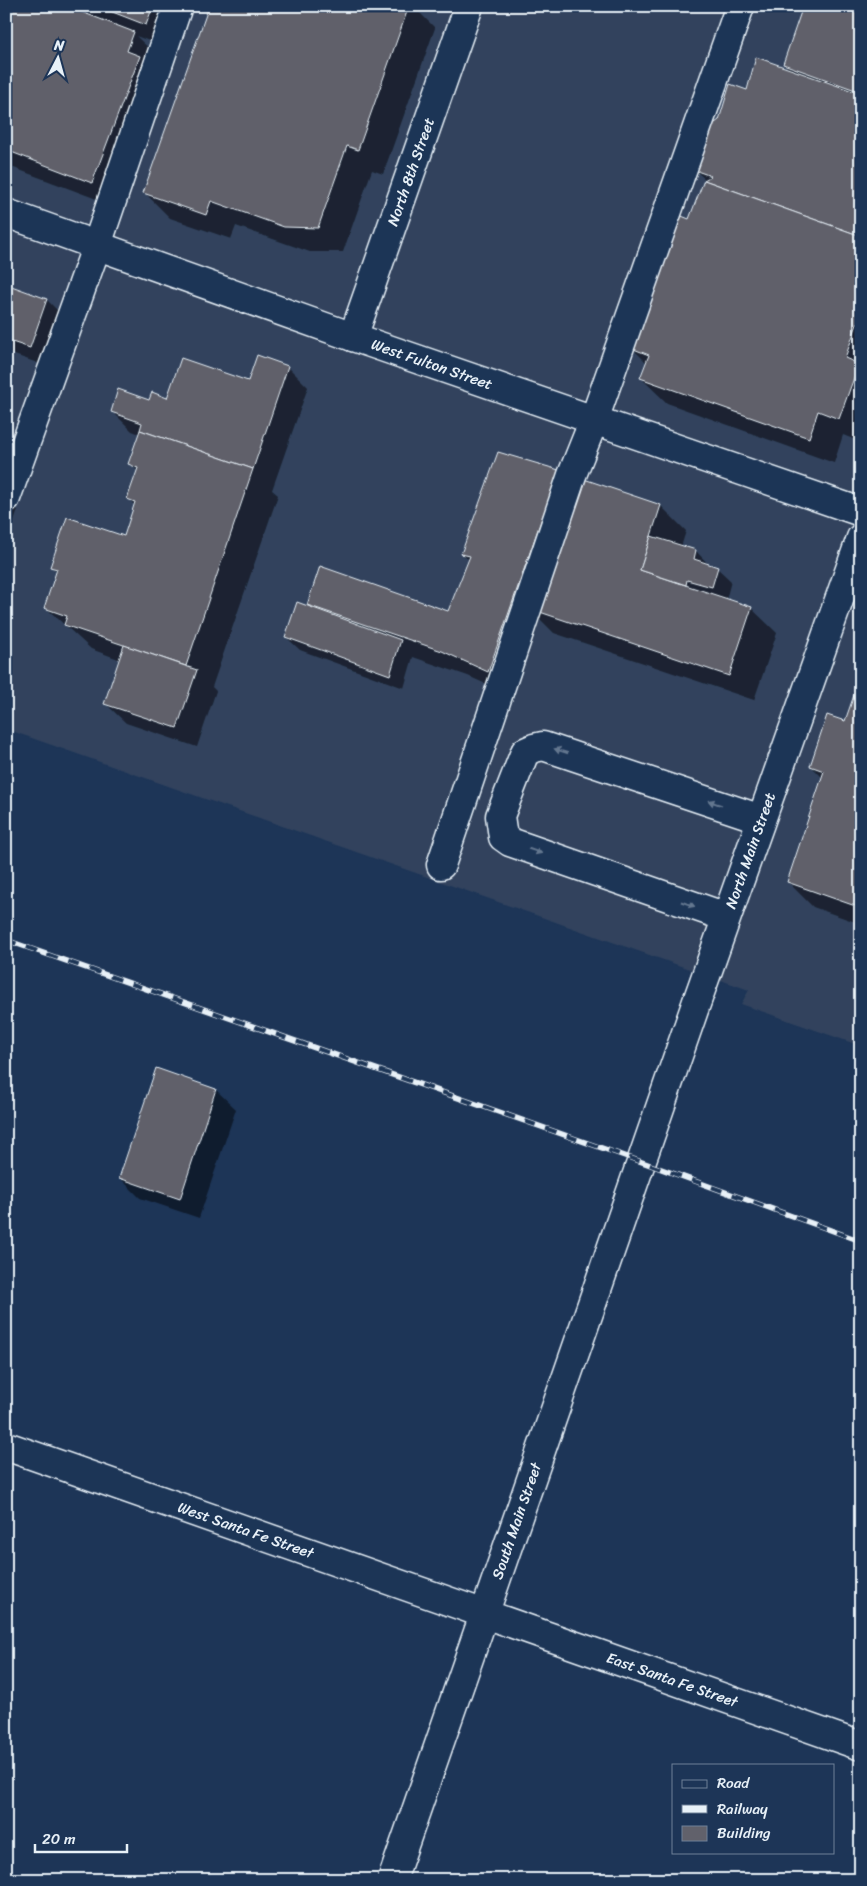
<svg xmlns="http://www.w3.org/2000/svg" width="867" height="1886" viewBox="0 0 867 1886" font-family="Sriracha,sans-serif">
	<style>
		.built { fill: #31425d }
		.shadow { fill: #0007 }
		.building { fill: #61616b; stroke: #e8f1f8 }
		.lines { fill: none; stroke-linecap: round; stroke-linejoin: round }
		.minor-casing { stroke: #e8f1f8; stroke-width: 31 }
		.major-casing { stroke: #e8f1f8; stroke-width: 31 }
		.minor { stroke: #1d3557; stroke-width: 28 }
		.major { stroke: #1d3557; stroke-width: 28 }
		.rail-casing { stroke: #e8f1f8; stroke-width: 5.5 }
		.rail { stroke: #1d3557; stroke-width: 4; stroke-dasharray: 11; stroke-linecap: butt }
		.oneway { fill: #64778f }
		.labels { text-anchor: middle; stroke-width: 4; stroke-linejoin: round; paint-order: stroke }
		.street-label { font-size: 15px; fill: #e8f1f8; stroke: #1d3557 }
	</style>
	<rect width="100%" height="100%" fill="#1d3557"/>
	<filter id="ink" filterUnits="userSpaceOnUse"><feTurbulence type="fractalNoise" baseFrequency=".02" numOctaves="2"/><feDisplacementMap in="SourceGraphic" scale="10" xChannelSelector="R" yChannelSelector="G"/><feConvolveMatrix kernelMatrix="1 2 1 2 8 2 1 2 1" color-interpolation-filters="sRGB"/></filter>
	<g filter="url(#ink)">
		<path class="built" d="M6 6H861V1046L741 1004 749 990 6 729Z"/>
		<g class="shadow">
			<path d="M6 6H187L171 49 136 36 159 58 118 207 6 165Z"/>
			<path d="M211 6H413L435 28 383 174 372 170 343 252H310L236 226 231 239 170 218 144 192Z"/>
			<path d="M861 14V442L843 435 834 463 667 403 641 378 647 363 632 348 690 220 706 180 695 170 720 121 748 91 791 71 784 64Z"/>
			<path d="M6 285 47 300 67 320 49 367 6 352Z"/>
			<path d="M288 367 308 387 272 490 278 495 212 687 216 691 197 747 126 723 106 704 121 660 91 649 45 607 57 572 52 567 124 537 135 506 128 498 138 471 130 464 140 434 132 431 112 411 150 402 249 382Z"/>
			<path d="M558 471 571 484 661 506 686 531 681 547 696 551 709 565 717 568 731 581 726 600 751 608 777 633 754 700 554 633 540 619 513 696 468 676 413 657 404 688 300 650 286 637 312 609 308 605 449 613 469 560 462 554Z"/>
			<path d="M6 499 18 510 6 545Z"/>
			<path d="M861 679V924L813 907 788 882 823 778 811 766 846 723Z"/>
			<path d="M216 1090 236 1109 199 1218 140 1198 120 1178Z"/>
			<path d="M6 1104 9 1114 6 1121Z"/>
		</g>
		<g class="building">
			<path d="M6 6H66L134 32 127 51 140 56 92 183 6 150Z"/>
			<path d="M97 6H153L146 25Z"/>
			<path d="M209 6H409L358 150 347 146 318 228 284 227 211 201 206 215 143 193Z"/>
			<path d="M803 6H843L861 13V92L783 64Z"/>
			<path d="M756 57 861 94V236L704 180 711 176 694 170 707 129 719 120 730 84 747 90Z"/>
			<path d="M704 180 861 236V313L845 358 859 364 839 419 818 411 809 438 640 378 649 355 631 348 679 215 689 219Z"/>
			<path d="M6 284 47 299 30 348 6 340Z"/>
			<path d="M257 355 288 366 253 469 140 430 142 423 111 412 118 389 149 400 152 392 167 398 181 358 248 381Z"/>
			<path d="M140 430 253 469 186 666 64 625 67 616 44 608 57 569 50 567 67 517 124 536 135 502 127 499 138 468 128 464Z"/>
			<path d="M498 452 559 470 488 672 442 651 307 605 320 566 448 611 470 556 461 554Z"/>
			<path d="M572 475 661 505 640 570 752 607 729 676 528 608Z"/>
			<path d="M651 536 696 550 694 559 718 567 712 587 687 580 686 585 640 570Z"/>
			<path d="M297 602 401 640 390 675 285 637Z"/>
			<path d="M124 645 197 670 177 728 104 704Z"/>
			<path d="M861 675V908L787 882 824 771 810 766 827 715 845 721Z"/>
			<path d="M156 1068 216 1089 180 1199 119 1178Z"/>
		</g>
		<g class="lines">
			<defs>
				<g id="minor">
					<path id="s1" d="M6 213 353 337 861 512"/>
					<path id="s2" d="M353 337 469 6"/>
					<path d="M6 498 97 245 178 6"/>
					<path d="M441 865 572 475 594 420 740 6"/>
					<path d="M726 917 510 842 503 837 500 816 525 752 534 748 543 746 761 819"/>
					<path id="s3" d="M6 1446 861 1746"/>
				</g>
				<g id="major">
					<path id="s4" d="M392 1880 696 1004 861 538"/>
				</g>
			</defs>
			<use href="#minor" class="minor-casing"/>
			<use href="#major" class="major-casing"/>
			<use href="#minor" class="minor"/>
			<use href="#major" class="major"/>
			<defs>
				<path id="rail" d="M6 940 642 1162 861 1241"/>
			</defs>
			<use href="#rail" class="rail-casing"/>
			<use href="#rail" class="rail"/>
		</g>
		<defs><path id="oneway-solid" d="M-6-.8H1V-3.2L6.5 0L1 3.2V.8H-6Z" transform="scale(1.25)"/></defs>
		<g class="oneway">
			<use href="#oneway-solid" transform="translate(561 751) rotate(-162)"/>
			<use href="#oneway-solid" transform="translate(715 803) rotate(-161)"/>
			<use href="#oneway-solid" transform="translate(535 851) rotate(19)"/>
			<use href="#oneway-solid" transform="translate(688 904) rotate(19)"/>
		</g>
	</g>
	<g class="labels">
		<g class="street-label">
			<text dy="5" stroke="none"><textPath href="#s2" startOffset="175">North 8th Street</textPath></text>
			<text dy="5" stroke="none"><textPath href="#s1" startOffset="452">West Fulton Street</textPath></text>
			<text dy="5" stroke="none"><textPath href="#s4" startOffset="1090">North Main Street</textPath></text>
			<text dy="5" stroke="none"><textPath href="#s4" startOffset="380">South Main Street</textPath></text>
			<text dy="5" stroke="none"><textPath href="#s3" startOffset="254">West Santa Fe Street</textPath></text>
			<text dy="5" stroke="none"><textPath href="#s3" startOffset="706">East Santa Fe Street</textPath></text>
		</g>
	</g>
	<rect width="867" height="1886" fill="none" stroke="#1d3557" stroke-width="25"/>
	<rect x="12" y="12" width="842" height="1861" fill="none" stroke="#e8f1f8" stroke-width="2" filter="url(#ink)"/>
	<rect x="672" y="1764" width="162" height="90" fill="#1d3557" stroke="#6e8097"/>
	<rect x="682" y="1780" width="25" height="8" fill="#1d3557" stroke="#6e8097"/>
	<text x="717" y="1788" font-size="15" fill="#e8f1f8">Road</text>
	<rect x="682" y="1805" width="25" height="8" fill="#e8f1f8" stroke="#6e8097"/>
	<text x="717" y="1814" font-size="15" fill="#e8f1f8">Railway</text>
	<rect x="682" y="1826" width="25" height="15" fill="#61616b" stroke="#6e8097"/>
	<text x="717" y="1838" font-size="15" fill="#e8f1f8">Building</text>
	<g transform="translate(58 58) rotate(6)" stroke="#1d3557" stroke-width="4" paint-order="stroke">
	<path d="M0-4L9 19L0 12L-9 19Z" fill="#e8f1f8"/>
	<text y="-8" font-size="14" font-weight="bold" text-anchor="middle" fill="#e8f1f8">N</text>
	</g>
	<path d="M35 1844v8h92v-8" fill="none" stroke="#e8f1f8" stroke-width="2.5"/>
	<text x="42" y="1844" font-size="15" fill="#e8f1f8" stroke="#1d3557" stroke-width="4" paint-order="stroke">20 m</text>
</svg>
